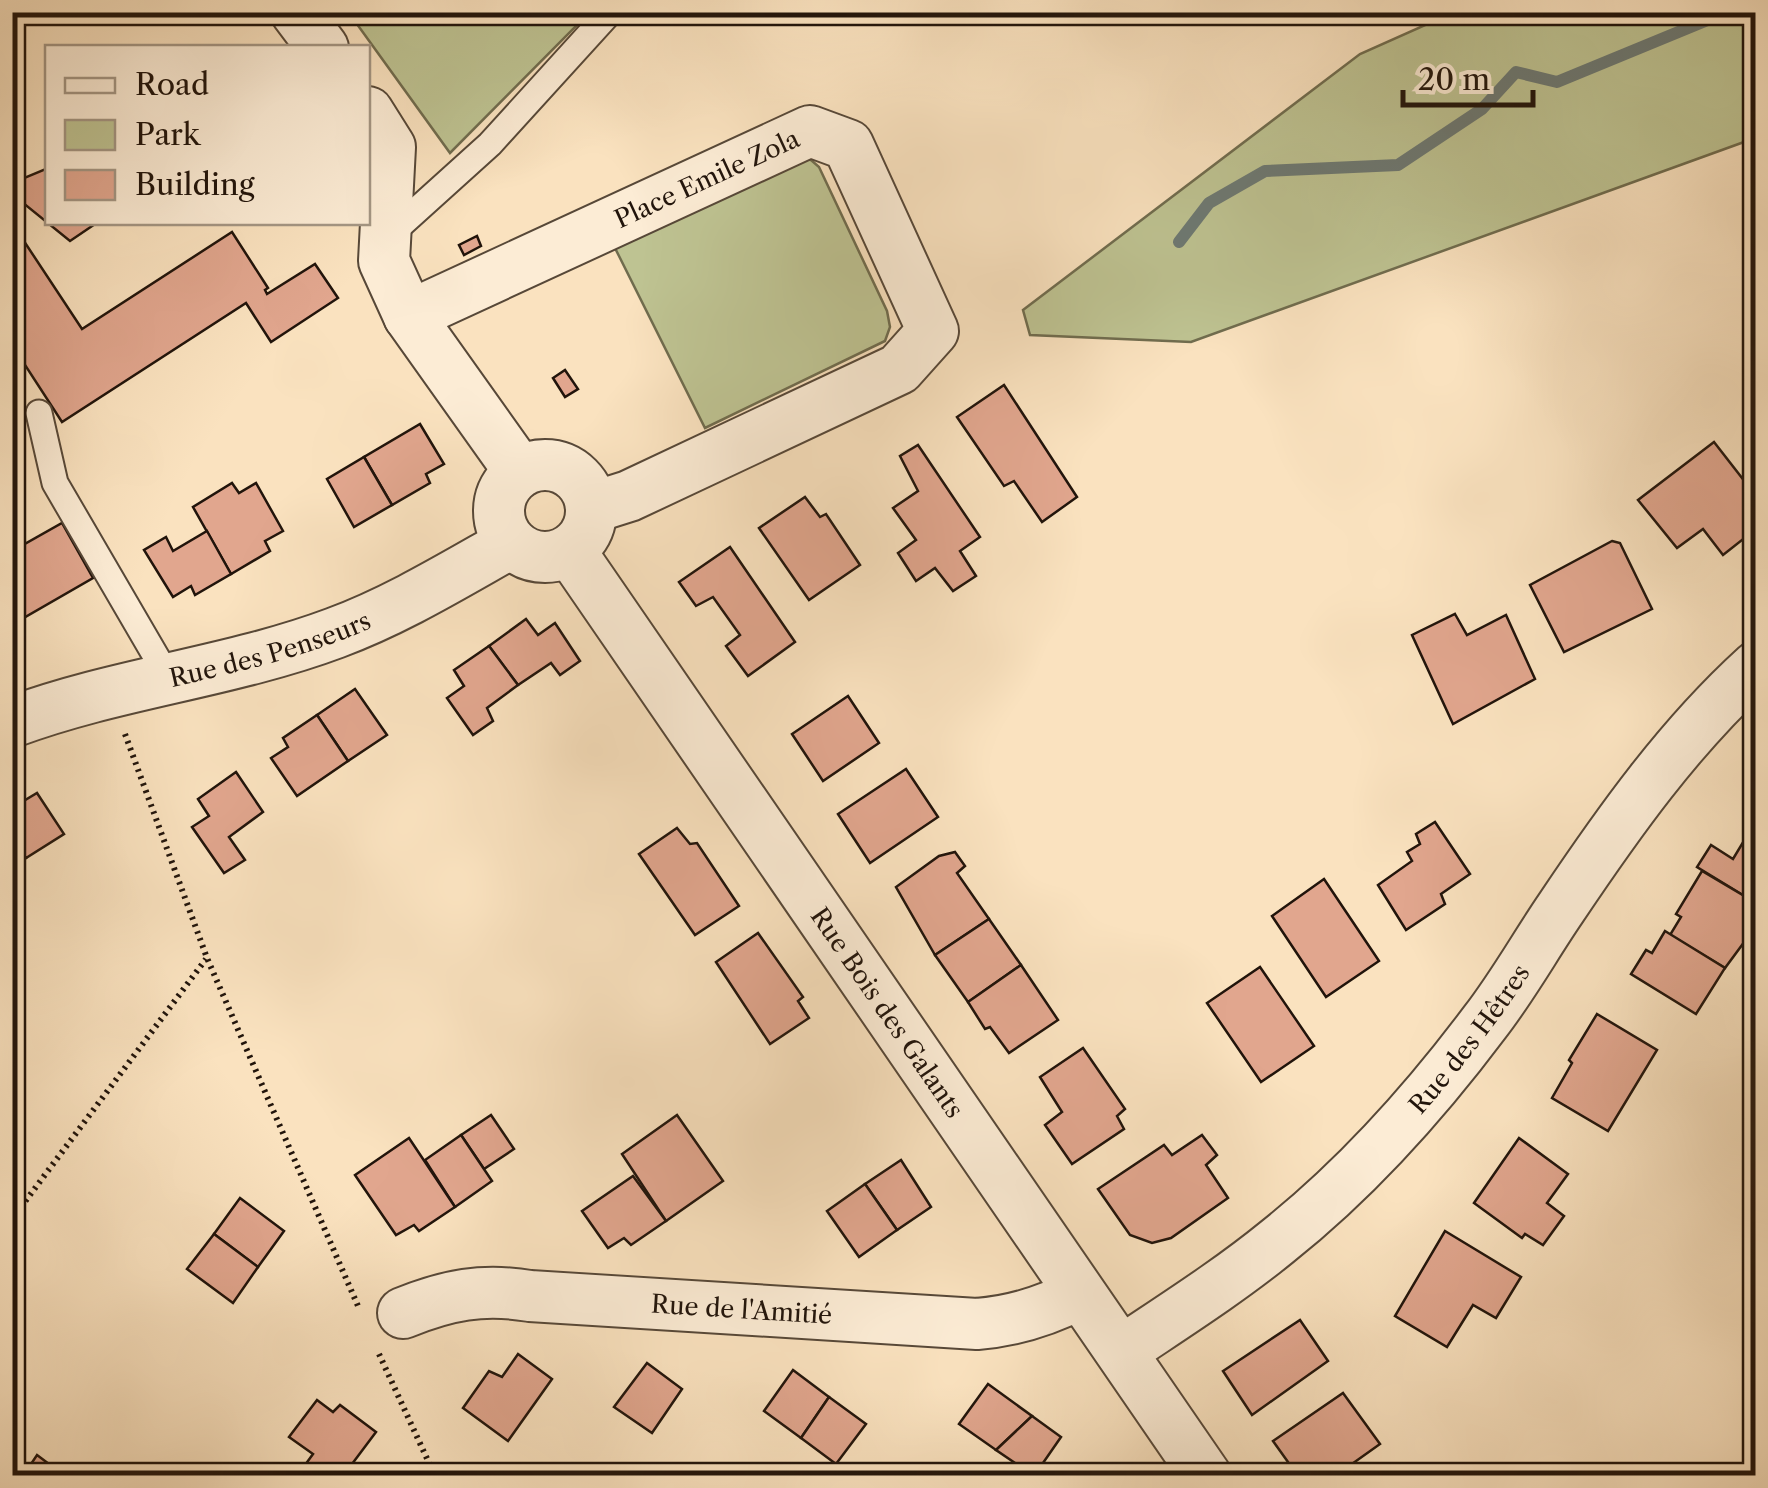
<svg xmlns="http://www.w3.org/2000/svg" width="1768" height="1488" viewBox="0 0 1768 1488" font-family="'Libre Caslon Text',serif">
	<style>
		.green { fill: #bec392; stroke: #706c4e; stroke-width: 2.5 }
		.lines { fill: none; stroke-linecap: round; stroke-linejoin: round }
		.stream { stroke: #6d7973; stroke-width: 12 }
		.building { fill: #e1a68e; stroke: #21140b; stroke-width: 2.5 }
		.lane-casing { stroke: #574838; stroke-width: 29 }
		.street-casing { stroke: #574838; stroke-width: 54 }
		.path { stroke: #21140b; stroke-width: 6; stroke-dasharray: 2.5 5; stroke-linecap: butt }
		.lane { stroke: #fcecd5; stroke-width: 25 }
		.street { stroke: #fcecd5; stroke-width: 50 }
		.labels { text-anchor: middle; stroke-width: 8; stroke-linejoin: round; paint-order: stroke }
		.street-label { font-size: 25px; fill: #21140b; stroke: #fcecd5 }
	</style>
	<rect width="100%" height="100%" fill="#fae2bf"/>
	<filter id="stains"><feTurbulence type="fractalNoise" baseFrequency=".002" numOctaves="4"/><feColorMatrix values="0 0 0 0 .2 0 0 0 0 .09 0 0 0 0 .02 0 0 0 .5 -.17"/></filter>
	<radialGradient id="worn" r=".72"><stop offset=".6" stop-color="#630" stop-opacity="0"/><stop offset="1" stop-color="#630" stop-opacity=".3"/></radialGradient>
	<g class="green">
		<path d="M349 13H589L450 153Z"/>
		<path d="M1452 13H1755V138L1191 342 1030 335 1023 310 1360 54Z"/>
		<path d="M797 158 811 160 819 167 887 311 890 327 885 341 705 428 614 246Z"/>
	</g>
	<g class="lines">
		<path class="stream" d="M1179 242 1209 203 1265 171 1398 165 1482 109 1516 72 1557 82 1727 12"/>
	</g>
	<g class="building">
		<path d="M48 168V222H98L70 241 12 194V183Z"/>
		<path d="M12 223 82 329 232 232 268 288 265 290 267 294 315 264 338 298 271 342 246 303 62 422 12 345Z"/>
		<path d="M477 236 481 246 464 255 459 245Z"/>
		<path d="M565 370 578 389 565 397 553 378Z"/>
		<path d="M1004 385 1077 497 1042 522 1014 481 1004 486 957 417Z"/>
		<path d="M420 424 444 464 426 474 430 483 392 505 364 457Z"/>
		<path d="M1714 442 1756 496V529L1723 555 1703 529 1677 548 1638 500Z"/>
		<path d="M918 445 980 537 960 551 976 576 953 591 935 568 916 581 898 553 916 540 893 508 918 491 900 456Z"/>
		<path d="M364 457 392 505 354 527 327 479Z"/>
		<path d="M232 483 239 493 256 483 283 531 265 541 270 551 231 574 193 507Z"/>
		<path d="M805 497 820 517 826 514 860 565 809 600 759 528Z"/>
		<path d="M62 523 93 578 20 620 12 608V532L21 546Z"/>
		<path d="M207 531 231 574 195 595 191 586 173 597 144 550 166 537 173 551Z"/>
		<path d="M1612 541 1620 543 1652 609 1564 652 1530 585Z"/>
		<path d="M730 547 795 642 748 676 726 646 740 635 713 597 696 606 679 582Z"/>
		<path d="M1455 614 1467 635 1506 615 1535 679 1453 724 1412 635Z"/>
		<path d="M526 619 538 635 555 623 580 661 560 675 551 663 518 685 489 646Z"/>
		<path d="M489 646 518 685 487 708 493 721 473 735 447 698 464 686 454 670Z"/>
		<path d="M355 689 387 735 348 761 317 715Z"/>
		<path d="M848 696 879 743 823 781 792 734Z"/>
		<path d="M317 715 348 761 297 796 271 758 288 747 283 738Z"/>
		<path d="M906 769 938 817 870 863 838 814Z"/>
		<path d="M236 772 263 812 229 837 245 860 224 873 192 827 209 816 198 799Z"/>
		<path d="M37 793 64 834 26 858 12 837V808Z"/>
		<path d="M1435 822 1470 874 1441 894 1445 904 1406 930 1378 885 1412 861 1407 852 1420 844 1416 834Z"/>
		<path d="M677 828 690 844 697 843 739 906 695 935 639 854Z"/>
		<path d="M1748 834 1756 839V903L1697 867 1711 845 1733 859Z"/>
		<path d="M12 837 26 858 12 867Z"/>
		<path d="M955 852 965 866 957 873 989 919 935 955 896 887 939 856Z"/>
		<path d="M1702 871 1756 903V926L1725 968 1670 935 1681 917 1676 914Z"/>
		<path d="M1324 879 1379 961 1326 997 1272 916Z"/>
		<path d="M989 919 1021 965 968 1002 935 955Z"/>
		<path d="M1665 931 1725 968 1696 1014 1631 974 1646 950 1652 953Z"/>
		<path d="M758 933 803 997 798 1001 809 1018 770 1044 716 962Z"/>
		<path d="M1021 965 1058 1020 1009 1053 990 1027 985 1029 968 1002Z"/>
		<path d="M1260 967 1314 1046 1261 1082 1207 1003Z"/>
		<path d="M1597 1014 1657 1050 1608 1131 1552 1098 1572 1063 1569 1060Z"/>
		<path d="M1083 1048 1125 1109 1117 1116 1124 1129 1072 1164 1045 1125 1062 1112 1040 1077Z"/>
		<path d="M491 1115 514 1149 484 1169 461 1135Z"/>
		<path d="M677 1115 723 1181 666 1221 622 1154Z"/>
		<path d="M461 1135 492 1181 455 1207 425 1160Z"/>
		<path d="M1202 1135 1217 1155 1206 1165 1228 1198 1171 1238 1152 1243 1130 1235 1098 1189 1164 1145 1172 1155Z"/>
		<path d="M409 1138 455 1207 419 1231 414 1225 396 1235 355 1175Z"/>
		<path d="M1519 1138 1568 1174 1547 1203 1564 1216 1543 1245 1525 1234 1522 1238 1474 1203Z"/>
		<path d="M901 1160 931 1207 897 1230 865 1184Z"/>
		<path d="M633 1176 666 1221 631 1245 624 1238 608 1248 582 1211Z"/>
		<path d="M865 1184 897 1230 859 1257 827 1211Z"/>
		<path d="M240 1198 284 1231 258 1267 214 1234Z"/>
		<path d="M1445 1231 1521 1277 1496 1318 1473 1305 1447 1347 1395 1316Z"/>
		<path d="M214 1234 258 1267 233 1303 187 1269Z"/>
		<path d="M1300 1320 1328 1361 1252 1415 1223 1371Z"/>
		<path d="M518 1354 552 1379 508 1441 463 1408 489 1371 502 1377Z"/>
		<path d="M647 1363 682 1389 652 1433 614 1407Z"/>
		<path d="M793 1370 829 1397 801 1438 764 1411Z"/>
		<path d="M988 1384 1032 1416 996 1450 959 1424Z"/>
		<path d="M1343 1393 1380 1444 1335 1476H1298L1273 1441Z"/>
		<path d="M829 1397 866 1424 836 1464 801 1438Z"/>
		<path d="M317 1400 333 1412 340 1405 376 1432 343 1476H319L305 1465 313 1454 289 1437Z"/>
		<path d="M1032 1416 1061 1437 1034 1476 996 1450Z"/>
		<path d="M37 1455 65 1476H23Z"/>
	</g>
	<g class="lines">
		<defs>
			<g id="lane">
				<path d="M387 237 490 144 610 12"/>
				<path d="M39 413 55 483 168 677"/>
			</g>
			<g id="street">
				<path d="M296 12 323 48"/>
				<path d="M368 112 390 147 384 261 409 316 520 472"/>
				<path id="s1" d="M409 316 810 131 848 145 933 331 899 369 629 496 591 508"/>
				<circle cx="545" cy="511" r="46"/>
				<path id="s2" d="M570 551 1206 1476"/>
				<path id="s3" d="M12 722C117 683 231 672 335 633 397 610 454 575 511 543"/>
				<path id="s4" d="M403 1313C447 1295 483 1288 530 1296L977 1324C1015 1321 1046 1311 1079 1294"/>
				<path id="s5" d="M1122 1351C1174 1316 1228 1282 1277 1242 1355 1180 1425 1102 1485 1022 1513 986 1535 946 1561 908 1618 823 1679 737 1756 667"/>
			</g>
		</defs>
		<use href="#lane" class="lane-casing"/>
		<use href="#street" class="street-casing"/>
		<g class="path">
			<path d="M125 734 207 958 358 1306"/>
			<path d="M12 1219 206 959"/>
			<path d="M379 1354 435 1476"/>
		</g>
		<use href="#lane" class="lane"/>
		<use href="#street" class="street"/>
	</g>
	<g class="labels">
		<g class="street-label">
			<text dy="9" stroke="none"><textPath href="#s1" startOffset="328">Place Emile Zola</textPath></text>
			<text dy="9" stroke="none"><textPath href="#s3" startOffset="268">Rue des Penseurs</textPath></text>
			<text dy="9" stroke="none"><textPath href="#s2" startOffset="560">Rue Bois des Galants</textPath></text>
			<text dy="9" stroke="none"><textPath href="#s5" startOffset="470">Rue des Hêtres</textPath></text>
			<text dy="9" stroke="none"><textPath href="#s4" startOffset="342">Rue de l'Amitié</textPath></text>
		</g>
	</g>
	<rect width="1768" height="1488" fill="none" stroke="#fae2bf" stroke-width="50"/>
	<rect x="15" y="15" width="1738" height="1458" fill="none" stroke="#21140b" stroke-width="5"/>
	<rect x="25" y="25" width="1718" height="1438" fill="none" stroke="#21140b" stroke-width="2.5"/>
	<rect x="45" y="45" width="325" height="180" fill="#fcecd5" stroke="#a49684" stroke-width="2.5"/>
	<rect x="65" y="78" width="50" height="15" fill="#fcecd5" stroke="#a49684" stroke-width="2.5"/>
	<text x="135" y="95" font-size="30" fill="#21140b">Road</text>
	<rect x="65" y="120" width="50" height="30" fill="#bec392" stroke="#a49684" stroke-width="2.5"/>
	<text x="135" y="145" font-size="30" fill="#21140b">Park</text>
	<rect x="65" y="170" width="50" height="30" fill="#e1a68e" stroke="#a49684" stroke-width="2.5"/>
	<text x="135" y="195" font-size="30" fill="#21140b">Building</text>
	<path d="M1403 90v15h130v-15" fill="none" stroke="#21140b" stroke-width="5"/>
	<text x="1418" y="90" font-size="30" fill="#21140b" stroke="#fcecd5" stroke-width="8" paint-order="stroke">20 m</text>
	<rect width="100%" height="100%" filter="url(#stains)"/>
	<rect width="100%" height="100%" fill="url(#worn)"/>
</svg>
